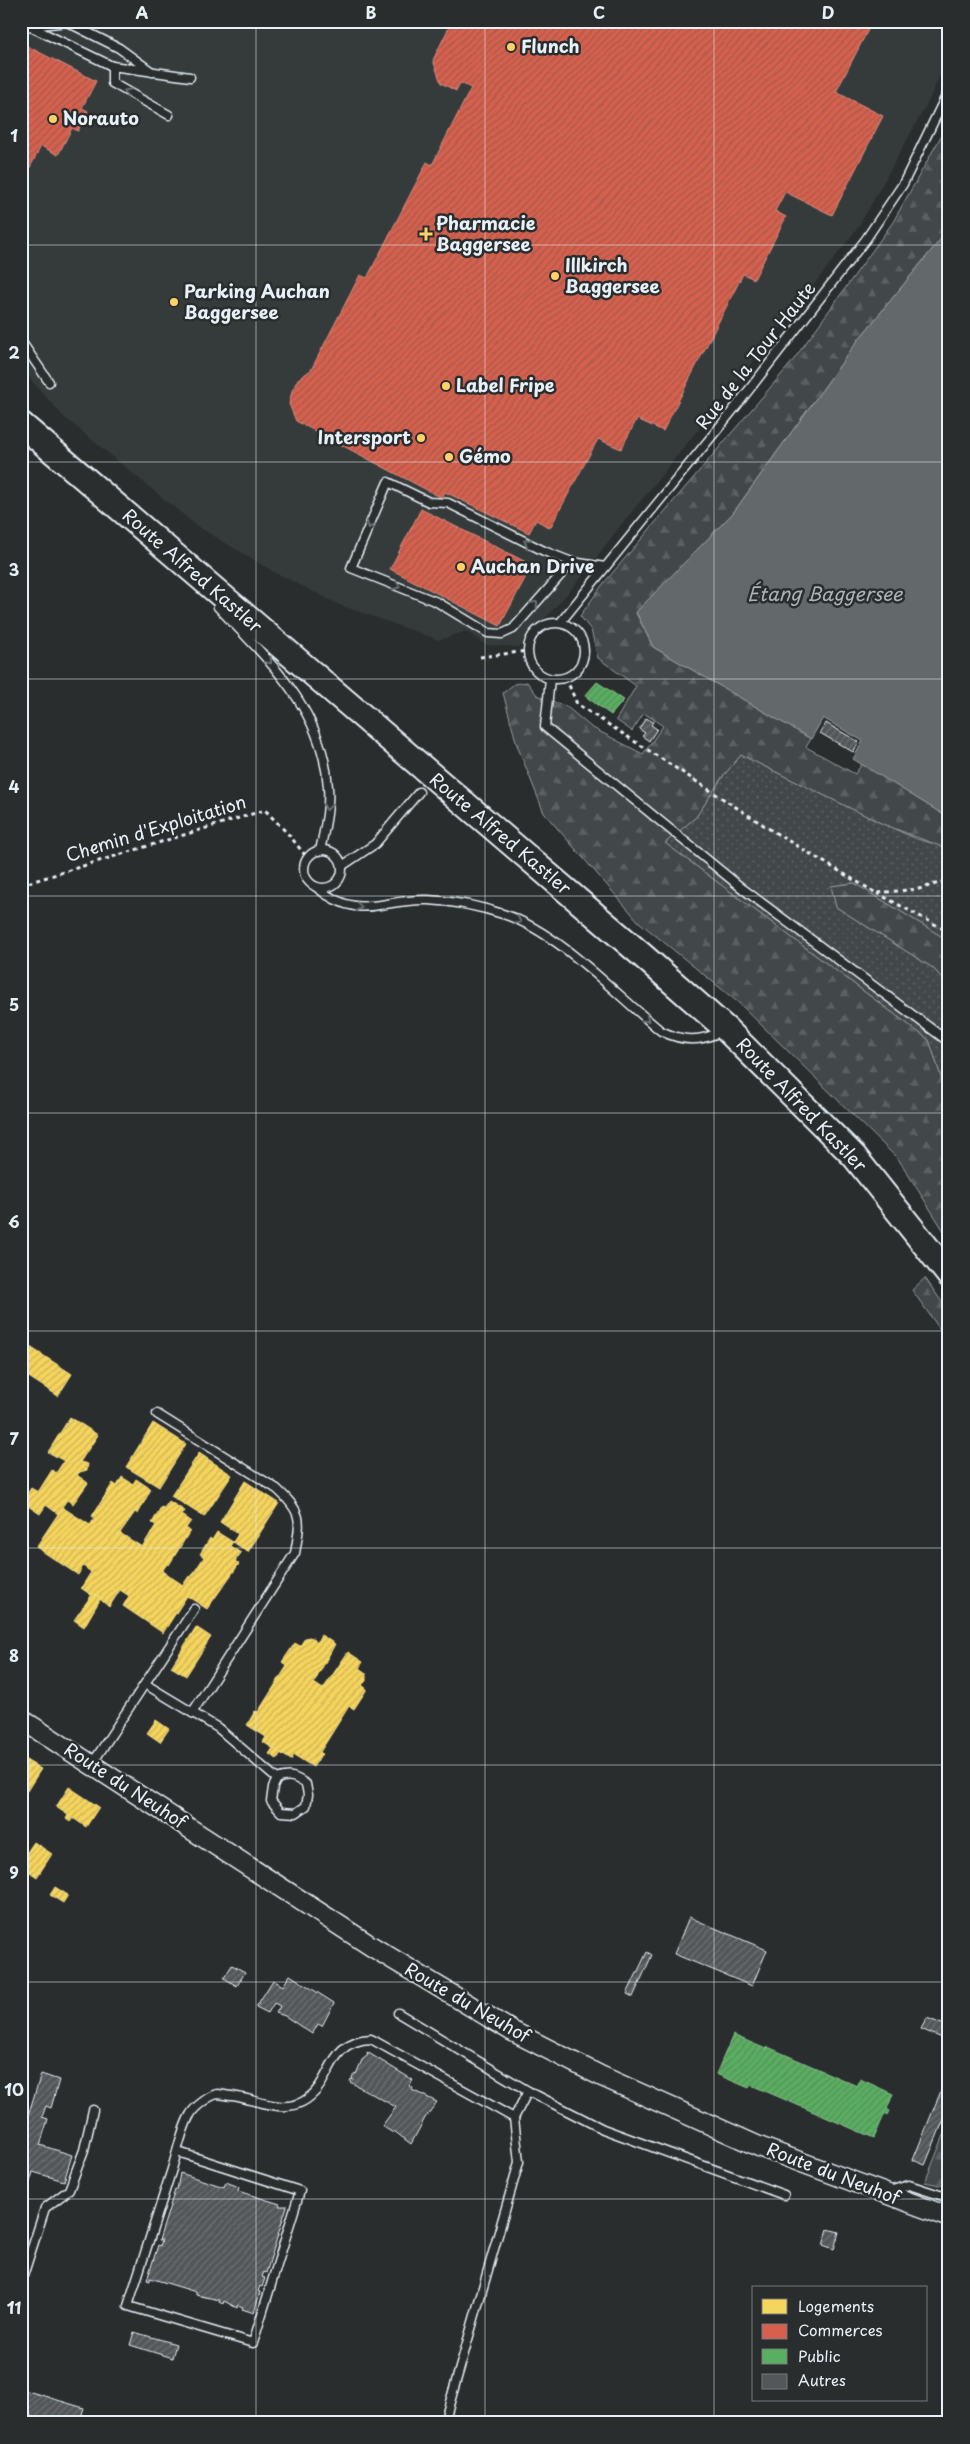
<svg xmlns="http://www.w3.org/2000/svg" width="970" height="2444" viewBox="0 0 970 2444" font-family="'Playpen Sans',sans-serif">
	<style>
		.built { fill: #363a3b }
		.green { fill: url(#green-dots); stroke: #959ca0 }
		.forest { fill: url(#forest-firs); stroke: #959ca0 }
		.water { fill: #63686b; stroke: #989fa3 }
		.homes { fill: url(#homes-hatch); stroke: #f2dd8b }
		.shops { fill: url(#shops-hatch); stroke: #db8c80 }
		.public { fill: url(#public-hatch); stroke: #85c28e }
		.building { fill: url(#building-hatch); stroke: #e8f1f8 }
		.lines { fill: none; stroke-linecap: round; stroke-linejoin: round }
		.service-casing { stroke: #e8f1f8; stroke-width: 11 }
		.tertiary-casing { stroke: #e8f1f8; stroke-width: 22 }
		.primary-casing { stroke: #e8f1f8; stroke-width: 28 }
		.path { stroke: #e8f1f8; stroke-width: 3; stroke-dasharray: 4 4; stroke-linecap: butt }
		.service { stroke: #2a2d2e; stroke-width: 8 }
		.tertiary { stroke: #2a2d2e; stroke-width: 19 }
		.primary { stroke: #2a2d2e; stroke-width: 24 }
		.oneway { stroke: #6c7275 }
		.grid { fill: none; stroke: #e8f1f8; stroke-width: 1; stroke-opacity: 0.55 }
		.poi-dot { fill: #ffd166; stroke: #2a2d2e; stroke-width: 2 }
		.labels { text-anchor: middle; stroke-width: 5; stroke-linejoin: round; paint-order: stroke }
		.poi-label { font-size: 18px; font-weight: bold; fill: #e8f1f8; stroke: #2a2d2e; text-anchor: start }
		.street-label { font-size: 18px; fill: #e8f1f8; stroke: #2a2d2e }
		.water-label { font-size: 19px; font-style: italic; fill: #acb3b9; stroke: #2a2d2e }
		.neatline { fill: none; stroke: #e8f1f8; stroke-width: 2 }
		.grid-label { font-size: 16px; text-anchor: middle; font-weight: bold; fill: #e8f1f8 }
	</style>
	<defs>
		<pattern id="green-dots" width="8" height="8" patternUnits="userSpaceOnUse" patternTransform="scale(1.25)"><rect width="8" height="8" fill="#424648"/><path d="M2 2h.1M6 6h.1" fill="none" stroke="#5d6163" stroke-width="1.8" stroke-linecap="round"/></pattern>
		<pattern id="forest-firs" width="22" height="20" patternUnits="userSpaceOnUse" patternTransform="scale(1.25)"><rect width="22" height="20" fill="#424648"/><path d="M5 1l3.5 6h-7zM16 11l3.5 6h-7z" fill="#5d6163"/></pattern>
		<pattern id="homes-hatch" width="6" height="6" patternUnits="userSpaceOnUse" patternTransform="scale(1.25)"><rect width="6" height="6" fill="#f6d55c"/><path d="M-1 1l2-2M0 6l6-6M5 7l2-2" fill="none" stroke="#cab258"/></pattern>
		<pattern id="shops-hatch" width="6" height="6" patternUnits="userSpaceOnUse" patternTransform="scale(1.25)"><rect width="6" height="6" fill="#d6604d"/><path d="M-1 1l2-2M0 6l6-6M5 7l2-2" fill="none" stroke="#a4584c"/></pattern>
		<pattern id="public-hatch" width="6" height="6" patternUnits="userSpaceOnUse" patternTransform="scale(1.25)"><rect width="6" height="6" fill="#5aae61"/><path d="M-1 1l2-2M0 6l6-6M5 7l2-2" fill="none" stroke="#548f5a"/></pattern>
		<pattern id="building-hatch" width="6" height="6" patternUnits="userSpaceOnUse" patternTransform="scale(1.25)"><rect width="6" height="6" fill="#535759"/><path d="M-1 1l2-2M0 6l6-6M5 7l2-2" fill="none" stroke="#6c7072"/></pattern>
	</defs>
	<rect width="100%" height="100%" fill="#2a2d2e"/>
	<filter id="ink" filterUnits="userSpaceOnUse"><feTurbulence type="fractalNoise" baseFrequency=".02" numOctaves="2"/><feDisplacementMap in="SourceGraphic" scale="10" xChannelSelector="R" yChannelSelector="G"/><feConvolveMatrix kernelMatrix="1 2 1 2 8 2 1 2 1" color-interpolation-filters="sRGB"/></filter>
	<g filter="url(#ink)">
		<path class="built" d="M21 21H949V55L928 102 859 226 793 312 610 539 586 572 520 647 486 645 466 631 439 640 340 605 274 572 197 526 64 417 21 369Z"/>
		<path class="green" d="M741 755 883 824 917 839 949 848V941L854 883 832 886 836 907 933 968 949 986V1075L943 1083 929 1040 665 843 696 817 724 775Z"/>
		<g class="forest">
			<path d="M949 122V229L859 339 733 513 636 613 653 647 811 739 806 747 855 774 862 764 949 818V848H945L883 824 741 755 724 775 696 817 665 843 929 1040 943 1083 949 1086V1239L899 1160 740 1004 639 922 544 813 517 745 503 693 514 684 527 682 537 695 567 707 591 727 643 754 663 726 644 713 632 731 616 720 636 686 598 658 591 630 580 616 603 584 792 362 893 222Z"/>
			<path d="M854 883 949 941V986L933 968 836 907 831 886Z"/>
			<path d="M925 1278 949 1312V1342L912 1290Z"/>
			<path d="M949 2123V2187L925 2182Z"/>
		</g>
		<path class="water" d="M949 229V818L853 759 863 741 823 718 811 739 653 647 636 612 733 513 859 339Z"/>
		<g class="homes">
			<path d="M24 1343 72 1374 58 1396 21 1372V1347Z"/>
			<path d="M70 1417 98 1435 80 1462 88 1464 87 1470 80 1472 77 1475 88 1483 73 1504 67 1500 62 1507 90 1525 95 1518 92 1516 113 1483 117 1486 122 1477 133 1484 136 1479 151 1489 138 1514 135 1512 120 1533 142 1547 156 1525 152 1523 161 1507 164 1508 169 1501 185 1511 182 1515 191 1521 186 1528 190 1531 169 1565 167 1564 162 1571 183 1585 189 1576 191 1577 204 1557 200 1554 210 1538 212 1540 217 1532 233 1542 230 1546 241 1553 235 1561 239 1564 207 1609 187 1596 163 1633 123 1606 129 1596 120 1590 109 1607 93 1593 91 1595 81 1588 91 1572 83 1566 78 1575 36 1547 58 1514 46 1505 40 1514 22 1502 31 1488 38 1492 52 1470 56 1473 64 1461 48 1452Z"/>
			<path d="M153 1423 186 1444 159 1487 126 1467Z"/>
			<path d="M199 1453 232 1475 204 1517 171 1496Z"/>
			<path d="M245 1481 279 1503 248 1552 233 1542 238 1534 220 1522Z"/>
			<path d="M93 1593 101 1598 84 1627 74 1620Z"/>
			<path d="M196 1627 211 1637 186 1676 171 1667Z"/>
			<path d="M321 1635 335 1644 314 1683 323 1689 348 1652 363 1662 359 1668 366 1673V1681L362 1685 367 1689 354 1709 349 1706 320 1752 322 1754 313 1767 294 1755 291 1760 263 1742 266 1737 247 1725 255 1711 258 1712 287 1666 282 1662 295 1643 300 1646 305 1638 309 1637 313 1638 317 1643Z"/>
			<path d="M156 1720 169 1729 160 1742 147 1733Z"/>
			<path d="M273 1748 281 1753 277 1759 269 1754Z"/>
			<path d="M21 1757 41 1769 27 1791 21 1788Z"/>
			<path d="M69 1787 99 1807 86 1827 73 1818 70 1822 66 1819 68 1815 56 1807Z"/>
			<path d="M34 1842 52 1854 37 1877 21 1866V1861Z"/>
			<path d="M55 1887 68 1895 63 1903 50 1895Z"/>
		</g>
		<g class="shops">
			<path d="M452 21H868L866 24 870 26 836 92 883 116 832 215 785 192 775 211 786 217 754 279 743 274 663 431 637 419 621 449 598 439 550 528 536 520 529 533 445 492 442 498 296 421 289 404 292 391 298 379 311 370 360 275 367 278 427 162 432 165 471 88 460 83 456 91 441 83 433 60Z"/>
			<path d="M21 43 96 81 82 108 88 111 78 131 72 128 58 155 41 146 21 185Z"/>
			<path d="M421 509 532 565 500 626 390 569Z"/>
		</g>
		<g class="public">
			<path d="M597 682 624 700 611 715 585 696Z"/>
			<path d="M733 2035 766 2049 768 2047 857 2086 860 2079 893 2094 887 2109 890 2111 888 2115 885 2113 874 2138 751 2085 749 2088 716 2074Z"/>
		</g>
		<g class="building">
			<path d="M646 718 653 722 651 725 657 729 649 741 642 736 645 733 639 729Z"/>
			<path d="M826 723 859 742 853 752 820 733Z"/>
			<path d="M689 1917 767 1950 752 1986 674 1954Z"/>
			<path d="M647 1952 652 1955 633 1997 627 1994Z"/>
			<path d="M232 1965 245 1972 237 1986 224 1978Z"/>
			<path d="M290 1975 334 2003 322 2026 318 2024 312 2034 285 2016 276 2013 280 2006 274 2003 268 2013 256 2007 273 1980 283 1986Z"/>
			<path d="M927 2018 949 2027V2041L921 2029Z"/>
			<path d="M367 2052 413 2080 409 2086 413 2088 412 2090 437 2102 425 2118 411 2144 394 2131 393 2133 382 2126 396 2107 350 2082 351 2079 353 2080 352 2077 355 2073 356 2074 362 2060 368 2055Z"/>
			<path d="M949 2071V2107L925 2165 913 2160Z"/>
			<path d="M41 2074 59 2080 51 2108 46 2106 42 2117 48 2119 40 2145 72 2155 64 2181 33 2172 28 2189 21 2187V2138Z"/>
			<path d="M180 2173 224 2187 226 2182 239 2187 238 2191 280 2204 279 2206H287L266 2273 264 2272 262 2277 265 2278 262 2287 260 2286 258 2291 260 2292 254 2313 242 2309 243 2307 238 2305 237 2308 224 2301 223 2304 219 2302 220 2300 196 2295V2292L150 2278V2281L147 2280 158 2245 160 2246 162 2240H159L175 2190H177Z"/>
			<path d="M828 2229 839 2232 834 2249 823 2245Z"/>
			<path d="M134 2332 176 2344 172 2358 130 2345Z"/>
			<path d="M21 2389 84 2408 79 2423H52L21 2413Z"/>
		</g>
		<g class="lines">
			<defs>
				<g id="service">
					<path d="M31 26 67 22 119 48 152 72"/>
					<path d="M21 27 29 26 112 66V83L169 115"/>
					<path d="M112 66 190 77"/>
					<path d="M21 341 49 382"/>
					<path d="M572 562 513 629 502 634 488 633 437 602 351 568 388 482 429 502 448 503 544 551 572 562 605 567"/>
					<path d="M218 607C269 661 323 709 328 787 330 808 324 831 320 851"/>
					<circle cx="556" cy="651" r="28"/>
					<path d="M560 623 738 404 866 239 903 184 949 90"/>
					<path d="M550 679 545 727 743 889 949 1042"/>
					<circle cx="323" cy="869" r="19"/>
					<path d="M342 866 375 844 419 792"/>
					<path d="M316 887C360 923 381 898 428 900 454 901 482 907 506 915 561 934 615 994 661 1031 684 1042 700 1042 722 1031"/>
					<path d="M157 1414 277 1489C303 1513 301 1519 295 1553L192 1713"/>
					<path d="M145 1684 218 1728 277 1779 273 1787 271 1801 281 1812 296 1813 306 1806 308 1795 306 1784C295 1777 290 1774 277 1779"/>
					<path d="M92 1764 194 1609"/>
					<path d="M398 2013 528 2091"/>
					<path d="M178 2152 300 2191 253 2343 128 2306C143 2260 157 2215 172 2169 177 2153 182 2128 190 2115 194 2107 209 2096 217 2094 221 2094 228 2096 232 2096 255 2099 281 2113 302 2102 335 2085 324 2041 371 2039L514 2118"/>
					<path d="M889 2191 909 2185 949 2198"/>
					<path d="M21 2282 45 2208 69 2190 84 2150 93 2110"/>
					<path d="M444 2423 519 2162 514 2118 528 2091 603 2129 784 2195"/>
				</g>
				<path id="tertiary" d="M21 1719 371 1946 512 2031 601 2076 760 2147 949 2217"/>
				<path id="primary" d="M21 424 643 956 726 1029 854 1156 949 1275"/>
			</defs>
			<use href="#service" class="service-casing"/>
			<use href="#tertiary" class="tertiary-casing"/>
			<use href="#primary" class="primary-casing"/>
			<g class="path">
				<path d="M480 657 527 651"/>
				<path d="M566 678 577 704 782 837 876 893 919 889 949 880"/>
				<path d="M21 885 265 810 290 836 308 859"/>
				<path d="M877 893 949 932"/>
			</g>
			<use href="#service" class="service"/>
			<use href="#tertiary" class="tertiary"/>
			<use href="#primary" class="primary"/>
		</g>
		<defs><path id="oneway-chevron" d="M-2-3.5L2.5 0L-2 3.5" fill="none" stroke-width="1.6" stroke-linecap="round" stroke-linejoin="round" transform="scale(1.25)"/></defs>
		<g class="oneway">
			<use href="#oneway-chevron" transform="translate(127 92) rotate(-151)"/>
			<use href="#oneway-chevron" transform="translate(370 525) rotate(113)"/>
			<use href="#oneway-chevron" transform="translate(527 542) rotate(-154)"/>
			<use href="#oneway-chevron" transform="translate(397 586) rotate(22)"/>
			<use href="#oneway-chevron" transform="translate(535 604) rotate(-49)"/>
			<use href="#oneway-chevron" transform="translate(269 661) rotate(49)"/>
			<use href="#oneway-chevron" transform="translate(327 807) rotate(96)"/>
			<use href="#oneway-chevron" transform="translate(359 907) rotate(7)"/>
			<use href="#oneway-chevron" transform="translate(518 921) rotate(26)"/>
			<use href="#oneway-chevron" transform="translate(646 1019) rotate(39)"/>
		</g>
	</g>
	<path class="grid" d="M256 21V2423M485 21V2423M714 21V2423M21 245H949M21 462H949M21 679H949M21 896H949M21 1113H949M21 1331H949M21 1548H949M21 1765H949M21 1982H949M21 2199H949"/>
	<g class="poi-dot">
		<circle cx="511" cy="47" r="5"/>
		<circle cx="53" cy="119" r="5"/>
		<path d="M423.5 226.5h5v5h5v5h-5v5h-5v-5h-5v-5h5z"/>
		<circle cx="555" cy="276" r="5"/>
		<circle cx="174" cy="302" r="5"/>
		<circle cx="446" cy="386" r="5"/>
		<circle cx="421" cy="438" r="5"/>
		<circle cx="449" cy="457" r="5"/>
		<circle cx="461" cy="567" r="5"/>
	</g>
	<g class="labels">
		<g class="poi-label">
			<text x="521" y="53">Flunch</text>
			<text x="63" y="125">Norauto</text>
			<text x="436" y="230">Pharmacie<tspan x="436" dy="21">Baggersee</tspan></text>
			<text x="565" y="272">Illkirch<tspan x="565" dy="21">Baggersee</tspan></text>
			<text x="184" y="298">Parking Auchan<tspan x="184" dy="21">Baggersee</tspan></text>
			<text x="456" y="392">Label Fripe</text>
			<text x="411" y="444" text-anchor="end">Intersport</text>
			<text x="459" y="463">Gémo</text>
			<text x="471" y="573">Auchan Drive</text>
		</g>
		<g class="street-label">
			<text transform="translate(756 356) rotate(-52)" y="6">Rue de la Tour Haute</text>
			<text transform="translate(192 571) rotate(41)" y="6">Route Alfred Kastler</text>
			<text transform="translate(156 829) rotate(-17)" y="6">Chemin d'Exploitation</text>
			<text transform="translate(500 834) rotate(40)" y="6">Route Alfred Kastler</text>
			<text transform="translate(801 1105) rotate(46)" y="6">Route Alfred Kastler</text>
			<text transform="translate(125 1786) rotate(33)" y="6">Route du Neuhof</text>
			<text transform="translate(467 2003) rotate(30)" y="6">Route du Neuhof</text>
			<text transform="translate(833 2174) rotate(21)" y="6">Route du Neuhof</text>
		</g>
		<g class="water-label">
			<text x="825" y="601">Étang Baggersee</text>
		</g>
	</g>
	<rect width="970" height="2444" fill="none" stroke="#2a2d2e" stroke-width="55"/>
	<rect x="752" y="2286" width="175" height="115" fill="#2a2d2e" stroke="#767b7f"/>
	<rect x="762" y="2299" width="25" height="15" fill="#f6d55c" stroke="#767b7f"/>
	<text x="798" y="2312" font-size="15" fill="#e8f1f8">Logements</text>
	<rect x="762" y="2324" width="25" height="15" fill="#d6604d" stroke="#767b7f"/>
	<text x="798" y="2336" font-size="15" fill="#e8f1f8">Commerces</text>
	<rect x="762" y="2349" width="25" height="15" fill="#5aae61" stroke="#767b7f"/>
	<text x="798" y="2362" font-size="15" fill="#e8f1f8">Public</text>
	<rect x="762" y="2374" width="25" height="15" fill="#535759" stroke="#767b7f"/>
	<text x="798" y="2386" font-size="15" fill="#e8f1f8">Autres</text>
	<rect x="28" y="28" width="914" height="2388" class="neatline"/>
	<g class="grid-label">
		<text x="142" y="19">A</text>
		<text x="371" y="19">B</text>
		<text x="599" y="19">C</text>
		<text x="828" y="19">D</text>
		<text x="14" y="142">1</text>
		<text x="14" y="359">2</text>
		<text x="14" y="576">3</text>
		<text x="14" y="793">4</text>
		<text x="14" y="1011">5</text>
		<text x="14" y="1228">6</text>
		<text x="14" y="1445">7</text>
		<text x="14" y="1662">8</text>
		<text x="14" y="1879">9</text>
		<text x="14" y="2096">10</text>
		<text x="14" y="2314">11</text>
	</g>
</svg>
